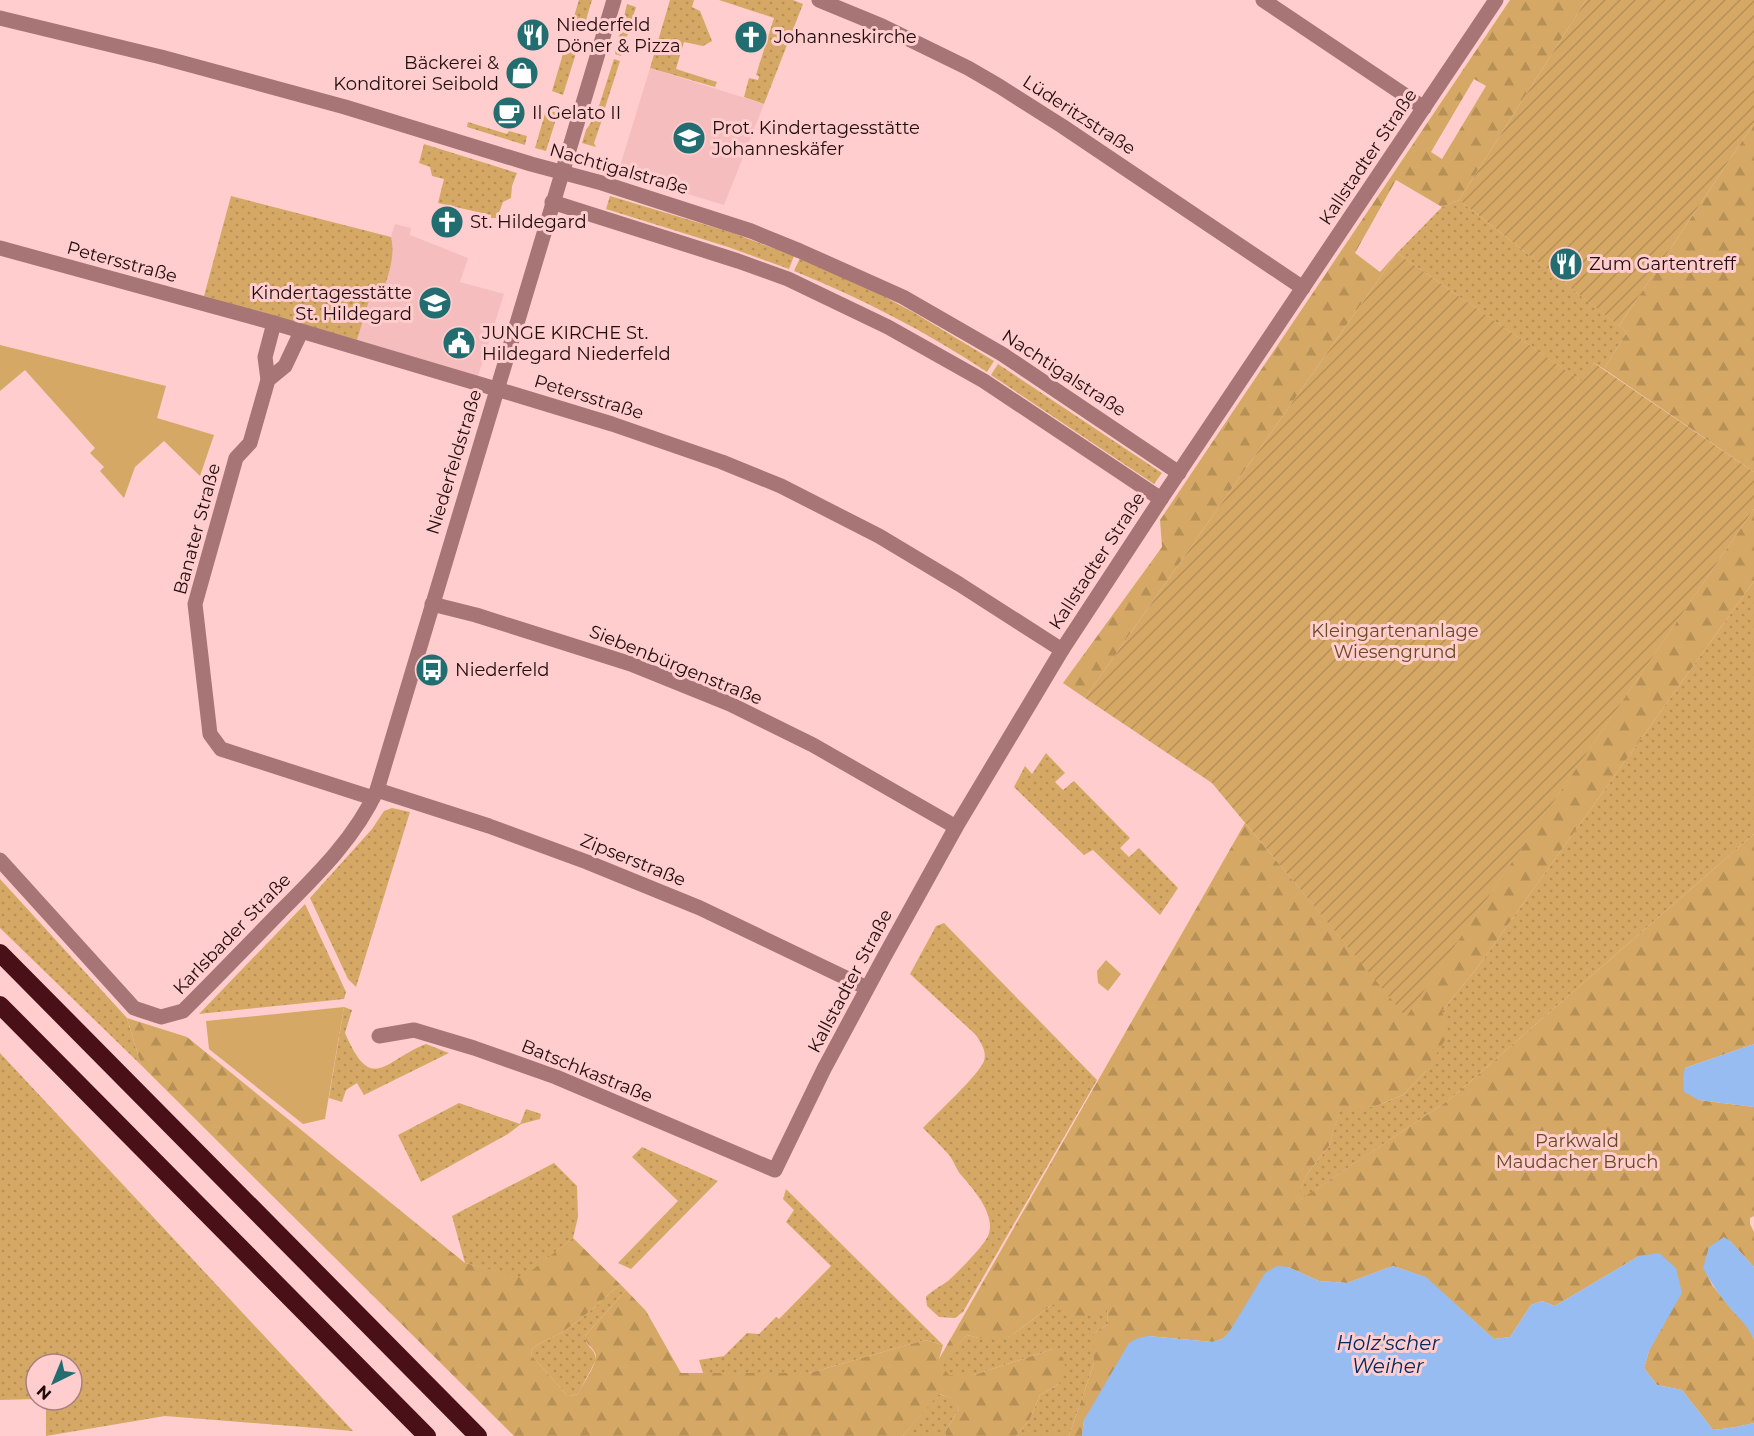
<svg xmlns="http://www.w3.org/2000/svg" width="1754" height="1436" viewBox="0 0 1754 1436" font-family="Montserrat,sans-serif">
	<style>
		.built { fill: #f5bdbe }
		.grass { fill: url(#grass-dots) }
		.forest { fill: url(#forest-firs); fill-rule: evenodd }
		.park { fill: #d5a965 }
		.garden { fill: url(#garden-furrows) }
		.water { fill: #96bcf1 }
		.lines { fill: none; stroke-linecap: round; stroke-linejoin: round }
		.street { stroke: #a87576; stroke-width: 15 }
		.highway { stroke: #4a1018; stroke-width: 18 }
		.labels { text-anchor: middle; stroke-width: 6; stroke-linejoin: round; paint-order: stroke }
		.poi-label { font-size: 18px; fill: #210d0e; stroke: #ffcdce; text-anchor: start }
		.street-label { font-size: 18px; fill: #210d0e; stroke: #ffcdce }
		.park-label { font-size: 18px; fill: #674c21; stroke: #ffcdce }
		.water-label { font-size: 20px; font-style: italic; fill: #012b60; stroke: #ffcdce }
	</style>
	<defs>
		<pattern id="grass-dots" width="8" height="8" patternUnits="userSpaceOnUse" patternTransform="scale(1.5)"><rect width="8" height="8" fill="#d5a965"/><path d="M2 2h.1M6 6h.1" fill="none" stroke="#b79056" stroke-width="1.8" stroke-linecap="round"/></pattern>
		<pattern id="forest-firs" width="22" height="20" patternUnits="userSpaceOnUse" patternTransform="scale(1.5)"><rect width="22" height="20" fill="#d5a965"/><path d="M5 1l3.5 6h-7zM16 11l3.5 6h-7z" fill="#b79056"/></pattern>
		<pattern id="garden-furrows" width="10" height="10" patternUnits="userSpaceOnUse" patternTransform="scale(1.5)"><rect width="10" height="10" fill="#d5a965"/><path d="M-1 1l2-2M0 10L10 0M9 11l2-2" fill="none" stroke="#b79056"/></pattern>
	</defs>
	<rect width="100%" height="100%" fill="#ffcdce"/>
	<g class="built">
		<path d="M650 68 764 104 724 205 618 173Z"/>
		<path d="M395 224 411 228 410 235 468 258 460 282 504 294 478 376 357 340 370 296 381 298 392 251 391 237Z"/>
	</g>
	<g class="grass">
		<path d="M579 0H592L583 30 571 26Z"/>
		<path d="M670 0H694L692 7 700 11 712 41 703 46 684 42 676 69 717 82 715 87 650 68Z"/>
		<path d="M719 0H793L803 4 764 104 744 97 749 78 758 80 759 76 756 75 774 18Z"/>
		<path d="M627 4 636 7 621 56 615 54Z"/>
		<path d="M565 47 577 50 563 95 552 91Z"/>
		<path d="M614 59 620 61 604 111 598 109Z"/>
		<path d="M546 110 558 113 546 151 535 148Z"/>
		<path d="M596 115 603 117 594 143 596 147 582 143 586 130Z"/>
		<path d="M468 122 507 134 509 131 527 136 525 145 467 127Z"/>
		<path d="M424 144 517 173 512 186 511 198 503 202 497 218H491V215L438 203 444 179 432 176 430 167 419 163Z"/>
		<path d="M231 196 391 237C396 258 387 278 381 298L370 297 357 340 204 296Z"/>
		<path d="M610 196 733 233 794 256 789 269 728 247 606 209Z"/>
		<path d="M1459 200 1627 332 1604 369 1594 363 1582 382 1397 253 1442 207Z"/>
		<path d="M800 258 881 295 913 312 994 361 987 372C927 332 861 298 794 271Z"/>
		<path d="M998 364 1162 473 1154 484 991 375Z"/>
		<path d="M1754 581V834L1449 1100 1294 1204 1307 1174 1329 1146 1340 1109 1376 1106 1403 1095 1426 1071 1442 1011 1477 968Z"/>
		<path d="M1046 753 1065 773 1055 782 1063 790 1074 781 1130 838 1120 848 1129 857 1139 848 1178 888 1160 915 1093 850 1084 855 1014 787 1025 766 1032 774Z"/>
		<path d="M392 808 410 812 356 987 348 979 310 898 372 829 384 811Z"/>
		<path d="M0 879 127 1018 141 1065 0 928Z"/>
		<path d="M305 904 346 992 344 999 199 1014Z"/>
		<path d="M944 923 1097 1080 963 1312 955 1318 939 1317 927 1306 926 1297C932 1290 940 1287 948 1281 958 1272 983 1247 988 1236 997 1215 973 1189 961 1175 956 1169 954 1161 949 1155 941 1146 932 1137 923 1128 935 1115 979 1075 984 1061 987 1051 981 1043 976 1035L910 974 936 926Z"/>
		<path d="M344 1007 352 1010 345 1033C372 1095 383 1061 426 1044L449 1053 364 1095 357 1083 346 1090 342 1102 329 1098Z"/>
		<path d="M0 1053 353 1431 165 1416 46 1436V1400H72V1364H36V1399L0 1400Z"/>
		<path d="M459 1103 520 1124 526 1109 541 1114 540 1119 521 1124 508 1134 421 1182 398 1135Z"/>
		<path d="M642 1147 718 1181 631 1269 618 1263 678 1201 632 1157Z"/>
		<path d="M554 1163 577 1186 578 1217 573 1238 522 1279 465 1263 452 1216Z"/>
		<path d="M786 1189 943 1345 925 1340 809 1373H703L699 1360 724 1356 747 1333 759 1334 776 1317 779 1319 831 1266 786 1222 794 1210 783 1199Z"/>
		<path d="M620 1284 626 1290 585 1336C587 1350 595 1347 596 1360L578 1394 571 1396 566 1394 532 1356 531 1350C540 1341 554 1338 564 1331 584 1317 602 1301 620 1284Z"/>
		<path d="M1053 1304 1107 1309 1108 1324 1094 1333V1363L1069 1436H1016L1030 1419 1040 1395 1059 1384 1053 1349 974 1375H948L939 1364 967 1335 979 1338H1008Z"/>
		<path d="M938 1394 952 1398 959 1409 945 1432 946 1436H903Z"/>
	</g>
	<g class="forest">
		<path d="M1510 0H1586L1459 200 1442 207 1396 180 1355 253 1380 272 1397 253 1085 698 1063 683 1162 547 1160 520ZM1474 79 1486 86 1442 159 1431 152Z"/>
		<path d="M1754 123V472L1604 369 1627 332 1619 326Z"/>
		<path d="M1754 509V581L1477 968 1442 1011 1448 1035 1426 1071 1403 1095 1376 1106 1340 1110 1329 1146 1307 1174 1295 1203 1449 1100 1754 834V1044L1685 1068 1699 1100 1754 1107V1216L1750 1218V1224L1754 1232V1267L1730 1241 1704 1268 1712 1285 1732 1310 1747 1324 1754 1340V1423L1736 1427 1713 1430 1682 1390 1657 1385 1644 1368 1649 1351 1639 1256 1555 1306 1542 1301 1531 1305 1510 1337 1494 1339 1425 1277 1393 1266 1347 1283 1319 1281 1288 1267 1224 1338 1213 1342 1148 1336 1084 1420 1082 1436H1069L1094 1363V1333L1108 1324 1107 1310 1075 1320 1053 1304 1008 1338H979L967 1335 940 1364 949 1375H974L1053 1349 1063 1358 1066 1370 1059 1384 1040 1395 1030 1419 1016 1436H946L945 1432 959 1409 951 1398 939 1394 903 1436H514L141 1065 127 1018 187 1037 465 1263 522 1278 573 1238 620 1284C602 1301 584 1317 564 1331 554 1338 540 1341 531 1350L532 1356 566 1394 571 1396 578 1394C582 1385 600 1361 595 1353 591 1345 586 1345 585 1336L626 1290 646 1311 681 1373H809L925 1340 943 1345 939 1359 1245 823 1406 1016Z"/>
	</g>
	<g class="park">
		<path d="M0 345 166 386 157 418 214 435 200 476 164 441 135 467 124 498 100 471 104 467 90 453 95 448 25 370 0 391Z"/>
		<path d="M1106 960 1121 974 1108 991 1098 983 1097 971Z"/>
		<path d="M344 1007 325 1119 303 1124 209 1049 206 1021Z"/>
	</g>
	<g class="garden">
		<path d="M1586 0H1754V123L1619 326 1459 200Z"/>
		<path d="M1397 253 1581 381 1594 363 1754 472V509L1406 1017 1212 783 1085 698Z"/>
	</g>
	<g class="water">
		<path d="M1754 1044V1107L1699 1100 1684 1092 1683 1077 1685 1068Z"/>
		<path d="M1724 1237 1730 1241 1754 1267V1340C1746 1323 1742 1322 1731 1309 1720 1296 1711 1283 1703 1268L1709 1247Z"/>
		<path d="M1659 1253 1676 1268 1682 1293 1649 1351 1644 1368 1657 1385 1682 1390 1713 1430 1736 1427 1754 1423V1436H1082L1084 1420 1129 1343 1138 1338 1148 1336 1213 1342 1224 1338 1231 1329 1265 1273 1277 1266 1288 1267 1319 1281 1347 1283 1393 1266 1426 1277 1494 1339 1510 1337 1531 1305 1542 1301 1555 1306 1639 1256Z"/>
	</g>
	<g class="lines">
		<g class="street">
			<path d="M819 0 882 26 968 68 999 86 1062 126 1303 288"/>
			<path d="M1263 0 1424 108"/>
			<path d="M0 18 161 57 345 107 531 164 602 183 751 231 800 251 903 297 1002 354 1179 473"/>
			<path d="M552 202 738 261 788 279 888 327 984 381 1161 499"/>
			<path d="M0 248 274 323 510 393 612 424 722 462 781 486 879 536 959 584 1062 650"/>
			<path d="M301 332 285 366 268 380 250 443 236 458 195 604 210 734 221 749 373 798"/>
			<path d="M268 380 265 357 274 323"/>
			<path d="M432 604 476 615 631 664 730 704 813 745 956 827"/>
			<path d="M377 790 489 826 587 862 700 908 867 988"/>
			<path d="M0 860 134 1008 161 1017 183 1011C216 978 248 945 280 912 317 875 355 838 377 790L614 0"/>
			<path d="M379 1036 414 1030 474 1048 556 1077 775 1170 824 1069 883 959 956 827 1062 650 1161 499 1496 0"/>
		</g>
		<g class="highway">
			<path d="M0 953 478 1436"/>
			<path d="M0 1005 427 1436"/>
		</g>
	</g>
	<defs>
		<symbol id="restaurant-disc" viewBox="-11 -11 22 22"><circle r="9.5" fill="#216d6f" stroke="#ffcdce"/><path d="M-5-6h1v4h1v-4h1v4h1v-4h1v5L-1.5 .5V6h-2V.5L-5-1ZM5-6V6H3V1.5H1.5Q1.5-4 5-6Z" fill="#fff"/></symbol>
		<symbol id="church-disc" viewBox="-11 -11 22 22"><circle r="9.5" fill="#216d6f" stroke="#ffcdce"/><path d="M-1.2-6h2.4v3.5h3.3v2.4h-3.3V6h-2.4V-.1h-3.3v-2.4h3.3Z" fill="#fff"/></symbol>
		<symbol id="shop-disc" viewBox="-11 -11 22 22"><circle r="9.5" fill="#216d6f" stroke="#ffcdce"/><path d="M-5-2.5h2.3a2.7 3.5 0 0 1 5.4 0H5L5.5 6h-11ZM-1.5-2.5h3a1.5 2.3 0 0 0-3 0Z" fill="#fff"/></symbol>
		<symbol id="cafe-disc" viewBox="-11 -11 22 22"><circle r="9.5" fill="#216d6f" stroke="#ffcdce"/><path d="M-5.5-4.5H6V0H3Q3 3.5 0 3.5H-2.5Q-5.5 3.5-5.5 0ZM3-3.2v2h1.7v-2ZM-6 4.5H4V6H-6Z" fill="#fff"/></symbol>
		<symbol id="school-disc" viewBox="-11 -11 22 22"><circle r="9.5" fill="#216d6f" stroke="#ffcdce"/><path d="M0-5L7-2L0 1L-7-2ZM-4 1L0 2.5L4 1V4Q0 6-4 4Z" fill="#fff"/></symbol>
		<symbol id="civic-disc" viewBox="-11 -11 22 22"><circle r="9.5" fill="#216d6f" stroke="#ffcdce"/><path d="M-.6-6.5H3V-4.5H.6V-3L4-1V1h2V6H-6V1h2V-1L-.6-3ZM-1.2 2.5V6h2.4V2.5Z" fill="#fff"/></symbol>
		<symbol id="bus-disc" viewBox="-11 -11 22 22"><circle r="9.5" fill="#216d6f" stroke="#ffcdce"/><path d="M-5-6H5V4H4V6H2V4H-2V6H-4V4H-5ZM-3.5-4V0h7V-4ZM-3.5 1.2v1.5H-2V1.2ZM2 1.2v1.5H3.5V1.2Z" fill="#fff"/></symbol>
	</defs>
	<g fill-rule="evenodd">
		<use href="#restaurant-disc" x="514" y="16" width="38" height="38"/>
		<use href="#church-disc" x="732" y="18" width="38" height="38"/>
		<use href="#shop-disc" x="503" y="54" width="38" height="38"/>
		<use href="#cafe-disc" x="490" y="94" width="38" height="38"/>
		<use href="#school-disc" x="670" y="119" width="38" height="38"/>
		<use href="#church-disc" x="428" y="203" width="38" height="38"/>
		<use href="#restaurant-disc" x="1547" y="245" width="38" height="38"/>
		<use href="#school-disc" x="416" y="284" width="38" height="38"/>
		<use href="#civic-disc" x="440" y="324" width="38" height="38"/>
		<use href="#bus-disc" x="413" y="651" width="38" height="38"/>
	</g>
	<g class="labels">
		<g class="poi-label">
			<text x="556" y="31">Niederfeld<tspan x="556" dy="21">Döner &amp; Pizza</tspan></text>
			<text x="774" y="43">Johanneskirche</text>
			<text x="499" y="69" text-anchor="end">Bäckerei &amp;<tspan x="499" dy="21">Konditorei Seibold</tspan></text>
			<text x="532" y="119">Il Gelato II</text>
			<text x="712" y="134">Prot. Kindertagesstätte<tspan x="712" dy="21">Johanneskäfer</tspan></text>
			<text x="470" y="228">St. Hildegard</text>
			<text x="1589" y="270">Zum Gartentreff</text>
			<text x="412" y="299" text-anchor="end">Kindertagesstätte<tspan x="412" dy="21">St. Hildegard</tspan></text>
			<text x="482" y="339">JUNGE KIRCHE St.<tspan x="482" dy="21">Hildegard Niederfeld</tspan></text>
			<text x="455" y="676">Niederfeld</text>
		</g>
		<g class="street-label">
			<text transform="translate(1079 115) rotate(33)" y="6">Lüderitzstraße</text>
			<text transform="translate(1368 157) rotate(-56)" y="6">Kallstadter Straße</text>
			<text transform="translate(619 169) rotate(16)" y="6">Nachtigalstraße</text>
			<text transform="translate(122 262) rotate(15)" y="6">Petersstraße</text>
			<text transform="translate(1064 373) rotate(33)" y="6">Nachtigalstraße</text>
			<text transform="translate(589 397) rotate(17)" y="6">Petersstraße</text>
			<text transform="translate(454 462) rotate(-73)" y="6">Niederfeldstraße</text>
			<text transform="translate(197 529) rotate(-75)" y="6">Banater Straße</text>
			<text transform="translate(1097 561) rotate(-57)" y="6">Kallstadter Straße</text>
			<text transform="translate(676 665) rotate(22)" y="6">Siebenbürgenstraße</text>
			<text transform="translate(633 860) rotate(22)" y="6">Zipserstraße</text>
			<text transform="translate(232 934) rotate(-46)" y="6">Karlsbader Straße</text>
			<text transform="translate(850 981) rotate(-62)" y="6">Kallstadter Straße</text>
			<text transform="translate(587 1071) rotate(22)" y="6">Batschkastraße</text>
		</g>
		<g class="park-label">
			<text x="1395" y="637">Kleingartenanlage<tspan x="1395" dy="21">Wiesengrund</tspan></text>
			<text x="1577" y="1147">Parkwald<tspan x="1577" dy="21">Maudacher Bruch</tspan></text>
		</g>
		<g class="water-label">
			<text x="1388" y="1350">Holz'scher<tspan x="1388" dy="23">Weiher</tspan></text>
		</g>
	</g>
	<g transform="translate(54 1382) rotate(223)"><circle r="28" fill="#ffcdce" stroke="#a68081" stroke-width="1.5"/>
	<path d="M0-4.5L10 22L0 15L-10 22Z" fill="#216d6f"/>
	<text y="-9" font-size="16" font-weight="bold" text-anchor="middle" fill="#210d0e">N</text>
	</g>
</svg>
